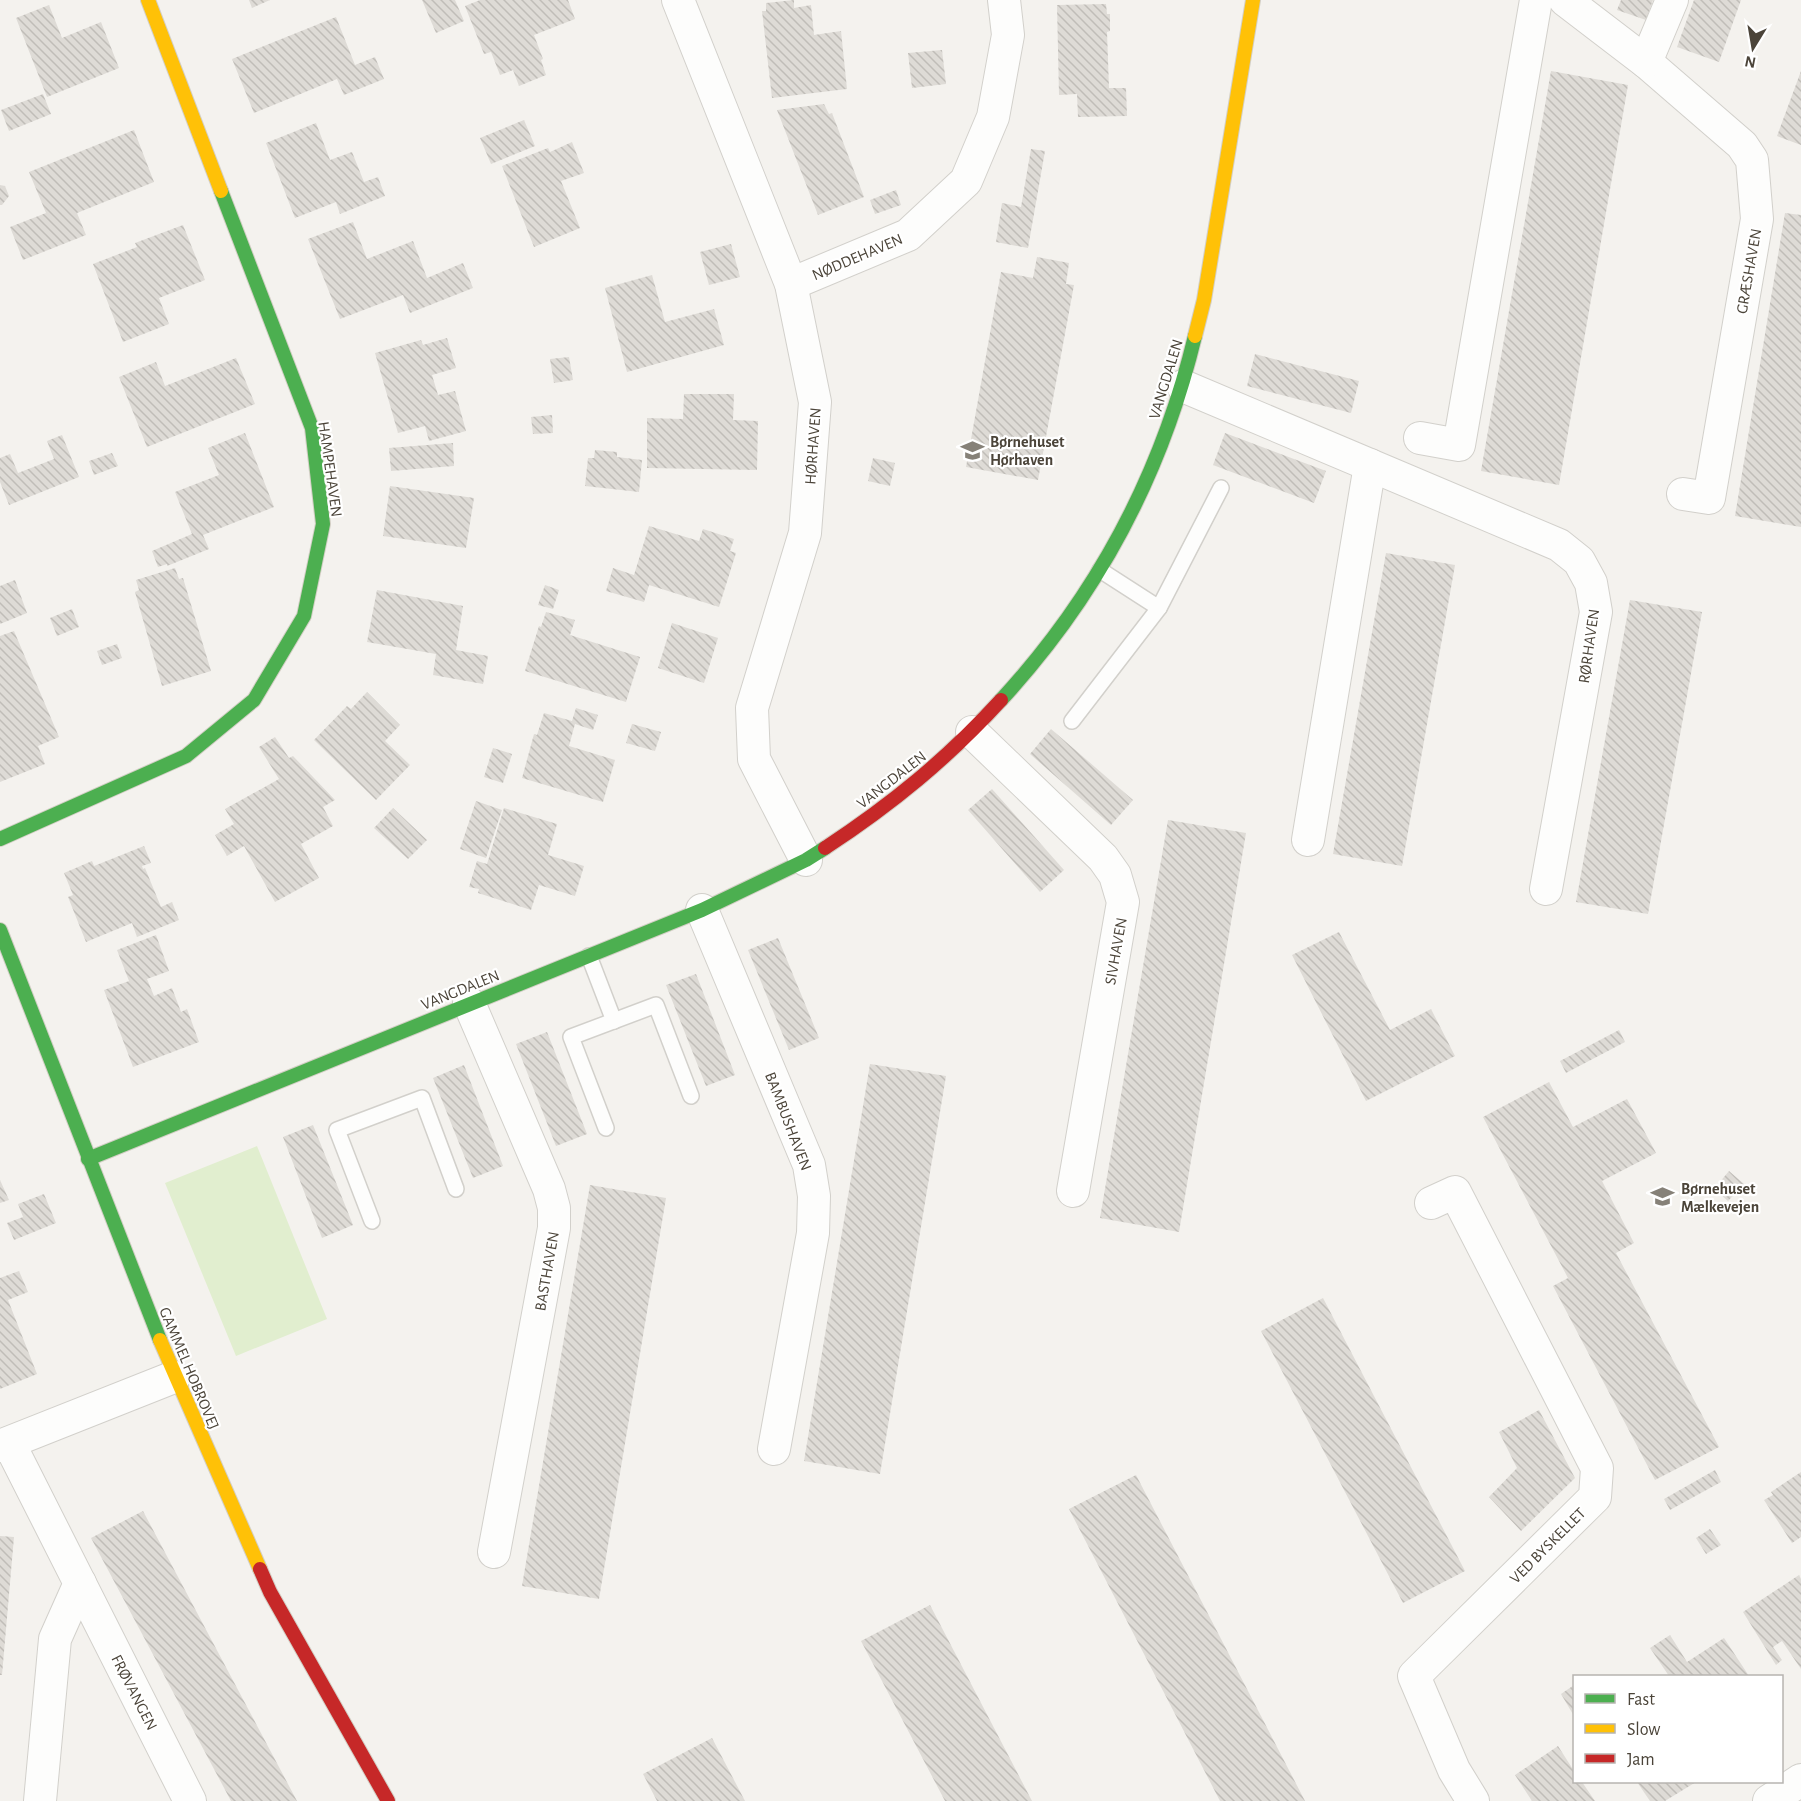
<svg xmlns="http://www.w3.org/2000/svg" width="1801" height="1801" viewBox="0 0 1801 1801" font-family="'Alegreya Sans',sans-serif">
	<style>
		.park { fill: #e1eecf }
		.building { fill: url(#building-back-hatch) }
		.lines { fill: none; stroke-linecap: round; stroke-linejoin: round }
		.lane-casing { stroke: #d2d0cb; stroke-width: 18 }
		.street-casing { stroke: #d2d0cb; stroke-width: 34 }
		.fast-casing { stroke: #d3cfc5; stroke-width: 16 }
		.slow-casing { stroke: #d3cfc5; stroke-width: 16 }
		.jam-casing { stroke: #d3cfc5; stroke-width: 16 }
		.lane { stroke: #fdfdfc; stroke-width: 15 }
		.street { stroke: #fdfdfc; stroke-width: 32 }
		.fast { stroke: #4caf50; stroke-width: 14 }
		.slow { stroke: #ffc107; stroke-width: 14 }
		.jam { stroke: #c62828; stroke-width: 14 }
		.labels { text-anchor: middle; stroke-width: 4.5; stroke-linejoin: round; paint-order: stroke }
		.street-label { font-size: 16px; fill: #4b4439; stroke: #fff }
		.poi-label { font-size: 16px; font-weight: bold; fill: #4b4439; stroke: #fff; text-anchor: start }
	</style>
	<defs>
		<pattern id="building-back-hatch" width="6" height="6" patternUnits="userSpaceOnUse" patternTransform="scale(1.5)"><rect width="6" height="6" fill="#dedbd6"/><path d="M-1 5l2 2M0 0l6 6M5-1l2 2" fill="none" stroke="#c0bdb8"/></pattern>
	</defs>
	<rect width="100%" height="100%" fill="#f4f2ee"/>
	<path class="park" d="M257 1146 327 1319 236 1356 165 1183Z"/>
	<g class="building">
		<path d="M249 0H270L252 8Z"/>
		<path d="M422 0H455L464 21 436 33Z"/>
		<path d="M480 0H568L575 19 534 35 543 59 541 60 546 75 519 86 513 70 500 75 491 52 484 54 465 6Z"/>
		<path d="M794 0V8L811 5 814 35 841 31 847 89 772 98 762 11H766V3Z"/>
		<path d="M1621 0H1653L1646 20 1617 10Z"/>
		<path d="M1694 0H1741L1719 62 1677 47Z"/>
		<path d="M1106 4 1107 14H1110V31L1107 32 1109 88H1126L1127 116 1078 117 1077 94 1059 95 1057 5Z"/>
		<path d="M49 5 62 38 101 22 119 68 47 97 16 18Z"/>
		<path d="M336 17 355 65 375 57 384 79 344 95 337 79 254 113 232 59Z"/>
		<path d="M942 50 946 84 912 88 908 53Z"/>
		<path d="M1551 71 1628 85 1559 485 1481 471Z"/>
		<path d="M1801 71V145L1777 136Z"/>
		<path d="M43 94 51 114 9 131 1 110Z"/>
		<path d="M824 104 829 114 832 113 864 197 818 215 777 110Z"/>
		<path d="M524 120 535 146 491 164 480 138Z"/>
		<path d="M316 123 330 160 352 152 364 182 378 177 385 196 340 214 336 202 295 218 266 143Z"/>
		<path d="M134 130 154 182 77 213 86 235 23 260 10 227 46 213 29 172Z"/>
		<path d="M572 142 584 173 561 181 580 228 534 247 502 166 548 148 550 152Z"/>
		<path d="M1031 149 1045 151 1028 248 996 242 1002 203 1021 207Z"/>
		<path d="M0 185 5 186 9 196 2 205H0Z"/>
		<path d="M896 190 901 205 875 214 870 200Z"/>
		<path d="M1785 213 1801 215V527L1735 516Z"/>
		<path d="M353 222 367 259 413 241 427 278 463 263 473 288 410 313 403 295 340 319 308 239Z"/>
		<path d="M183 225 205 280 159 298 169 324 123 342 93 264 137 247 135 243Z"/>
		<path d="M731 244 740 277 709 285 700 252Z"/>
		<path d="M1037 257 1069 263 1066 284 1074 285 1038 480 966 467 1001 272 1033 278Z"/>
		<path d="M652 275 665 322 714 309 724 345 627 372 605 288Z"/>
		<path d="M447 338 456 368 432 375 438 395 455 391 466 431 429 441 425 426 398 433 375 353 421 340 423 345Z"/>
		<path d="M1255 354 1359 381 1351 413 1247 386Z"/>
		<path d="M569 357 573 380 554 383 550 359Z"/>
		<path d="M236 358 255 404 147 447 119 377 156 362 165 386Z"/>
		<path d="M684 394H734L733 420 758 421 757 470 647 468V418L683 419Z"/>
		<path d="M552 415 553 433 533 434 531 417Z"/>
		<path d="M245 433 274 507 203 535 209 549 167 566V564L158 567 152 551 192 534 175 492 219 475 208 448Z"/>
		<path d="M1225 433 1326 471 1314 503 1213 465Z"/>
		<path d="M62 435 79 477 9 505 0 482V458L10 454 18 473 54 459 47 441Z"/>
		<path d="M453 443 454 466 391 471 389 448Z"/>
		<path d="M595 450 617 452V457L642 460 639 492 585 486 588 458H594Z"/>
		<path d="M112 453 118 466 94 475 89 461Z"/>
		<path d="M873 458 895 463 890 486 868 481Z"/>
		<path d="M390 486 474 498 466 548 383 536Z"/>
		<path d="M649 526 699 541 703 529 734 539 730 551 736 553 719 607 649 585 644 602 606 591 613 568 634 575Z"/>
		<path d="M1386 553 1455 565 1402 866 1333 854Z"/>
		<path d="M175 568 179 579 183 578 211 671 162 686 135 592 139 590 136 580Z"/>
		<path d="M15 580 27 613 0 624V586Z"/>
		<path d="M545 585 559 590 553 609 538 605Z"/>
		<path d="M377 590 463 606 456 650 488 656 483 684 433 675 436 654 367 642Z"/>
		<path d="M1630 600 1702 612 1648 914 1576 902Z"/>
		<path d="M72 609 79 627 57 636 50 618Z"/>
		<path d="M546 612 575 620 570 635 640 657 626 702 525 671 539 626 541 627Z"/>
		<path d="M672 623 718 638 704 683 658 668Z"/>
		<path d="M14 631 59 737 38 746 45 764 0 782V636Z"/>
		<path d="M117 644 122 658 102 665 97 651Z"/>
		<path d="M367 692 400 725 385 741 410 765 376 800 314 740 347 706 351 709Z"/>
		<path d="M576 708 598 715 593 730 575 724 569 746 615 760 603 802 522 778 534 734 537 735 544 713 572 721Z"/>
		<path d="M632 724 661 732 655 751 626 743Z"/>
		<path d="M1051 729 1133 800 1111 825 1030 754Z"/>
		<path d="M275 737 289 758 293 756 335 800 323 807 333 826 301 844 319 878 275 902 244 846 227 856 215 835 234 824 225 809 279 779 259 747Z"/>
		<path d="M493 748 512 754 503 783 484 777Z"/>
		<path d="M992 789 1064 870 1040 892 968 810Z"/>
		<path d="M476 801 502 810 486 858 460 849Z"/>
		<path d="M393 808 427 840 408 859 374 828Z"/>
		<path d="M504 808 557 824 548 855 584 866 575 896 539 885 531 910 478 893 479 889 469 887 477 861 487 864Z"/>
		<path d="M1168 820 1246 833 1179 1232 1100 1218Z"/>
		<path d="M144 846 151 863 142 866 143 869 145 868 161 907 172 902 179 920 137 937 132 923 86 942 68 897 73 895 64 873 92 861 94 866Z"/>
		<path d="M1339 932 1390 1030 1431 1009 1455 1056 1366 1101 1292 955Z"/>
		<path d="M156 935 169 971 147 979 154 996 172 988 181 1012 187 1009 199 1042 133 1067 104 990 129 981 117 950Z"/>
		<path d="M778 938 819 1038 789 1050 748 950Z"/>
		<path d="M696 974 735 1075 706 1086 666 985Z"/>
		<path d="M1619 1030 1625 1042 1566 1073 1560 1061Z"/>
		<path d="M547 1032 587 1134 556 1146 516 1044Z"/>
		<path d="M870 1064 946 1076 880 1474 804 1461Z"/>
		<path d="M464 1065 503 1166 473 1178 433 1078Z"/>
		<path d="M1549 1082 1573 1127 1627 1099 1656 1153 1602 1181 1634 1243 1616 1253 1719 1447 1655 1480 1553 1286 1568 1278 1483 1117Z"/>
		<path d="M313 1125 353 1225 322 1238 283 1137Z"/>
		<path d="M1729 1171 1744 1184 1728 1201 1714 1189Z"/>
		<path d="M0 1180 9 1200 0 1203Z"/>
		<path d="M590 1185 666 1198 599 1599 522 1586Z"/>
		<path d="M44 1194 56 1223 14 1240 7 1223 23 1217 18 1204Z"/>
		<path d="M19 1271 28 1292 8 1300 37 1374 0 1389V1278Z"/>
		<path d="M1323 1298 1465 1571 1403 1603 1261 1331Z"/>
		<path d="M1539 1410 1575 1478 1521 1531 1489 1497 1517 1468 1499 1432Z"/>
		<path d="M1715 1470 1721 1482 1670 1510 1664 1499Z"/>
		<path d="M1801 1472V1537L1792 1543 1764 1500 1773 1495 1771 1492Z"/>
		<path d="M1136 1475 1305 1801H1220L1069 1509Z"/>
		<path d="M143 1511 297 1801H231L91 1538Z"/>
		<path d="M1710 1529 1721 1545 1706 1554 1696 1538Z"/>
		<path d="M0 1536 14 1537 2 1675H0Z"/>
		<path d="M1799 1575 1801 1579V1669L1782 1641 1773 1647 1782 1660 1776 1665 1743 1612Z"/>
		<path d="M930 1605 1032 1801H945L861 1641Z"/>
		<path d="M1670 1635 1687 1662 1724 1638 1749 1676H1669L1650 1648Z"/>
		<path d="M1574 1685V1716L1561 1694Z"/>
		<path d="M712 1738 745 1801H657L643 1774Z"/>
		<path d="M1558 1746 1574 1771V1782H1582L1595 1801H1532L1515 1775Z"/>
		<path d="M1637 1782H1696L1665 1801H1650Z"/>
	</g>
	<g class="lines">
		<defs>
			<g id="lane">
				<path d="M1100 570 1159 608"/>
				<path d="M1072 721 1159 608 1221 488"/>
				<path d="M589 956 614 1021"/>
				<path d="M606 1128 571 1037 656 1005 691 1096"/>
				<path d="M372 1221 337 1130 422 1098 456 1189"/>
			</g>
			<g id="street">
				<path d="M678 0 791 284 815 402 805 533 752 708 754 759 806 860"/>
				<path d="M1565 0 1646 62 1742 145 1752 160 1757 219 1709 498 1683 494"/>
				<path d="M1646 62 1672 0"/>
				<path d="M791 284 908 235 966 181 993 117 1008 35 1004 0"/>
				<path d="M1183 386 1559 545 1579 561 1591 583 1596 612 1546 889"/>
				<path d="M1420 438 1459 445 1536 0"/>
				<path d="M972 732 1103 858 1115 875 1123 902 1073 1191"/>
				<path d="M1308 840 1370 465"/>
				<path d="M702 910 809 1165 814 1196 813 1233 774 1449"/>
				<path d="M469 1003 549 1189 554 1208V1228L494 1552"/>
				<path d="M1431 1203 1455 1192 1597 1468 1595 1497 1414 1676 1454 1770 1473 1801"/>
				<path d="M9 1443 190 1801"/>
				<path d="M0 1446 174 1377"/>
				<path d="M40 1801 55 1639 80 1583"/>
				<path d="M1769 1801 1801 1780"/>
			</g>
			<g id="fast">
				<path d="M1001 700C1097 596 1162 473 1195 336"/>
				<path d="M0 839 186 756 254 700 304 616 323 524 312 428 221 191"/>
				<path d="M0 930 160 1340"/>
				<path d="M88 1159 702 910 806 860 825 848"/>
			</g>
			<g id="slow">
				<path d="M148 0 221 191"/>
				<path d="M1195 336 1204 300 1253 0"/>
				<path d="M160 1340 260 1569"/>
			</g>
			<g id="jam">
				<path d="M825 848C892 804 947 759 1001 700"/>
				<path d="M260 1569 270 1592 388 1801"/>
			</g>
		</defs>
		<use href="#lane" class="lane-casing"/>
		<use href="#street" class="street-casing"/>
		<use href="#fast" class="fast-casing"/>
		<use href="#slow" class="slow-casing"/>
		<use href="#jam" class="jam-casing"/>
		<use href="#lane" class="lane"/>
		<use href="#street" class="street"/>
		<use href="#fast" class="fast"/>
		<use href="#slow" class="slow"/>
		<use href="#jam" class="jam"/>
	</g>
	<defs>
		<symbol id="school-bare" viewBox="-9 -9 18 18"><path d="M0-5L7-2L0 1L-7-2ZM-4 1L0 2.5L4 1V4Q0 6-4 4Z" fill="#868178" stroke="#fff" stroke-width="2.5" paint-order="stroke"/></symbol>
	</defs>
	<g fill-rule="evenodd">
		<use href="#school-bare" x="956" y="434" width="33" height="33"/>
		<use href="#school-bare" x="1646" y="1180" width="33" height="33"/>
	</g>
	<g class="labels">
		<g class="street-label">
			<text transform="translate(857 256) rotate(-23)" y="6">NØDDEHAVEN</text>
			<text transform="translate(1748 271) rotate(-80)" y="6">GRÆSHAVEN</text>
			<text transform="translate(1165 379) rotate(-73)" y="6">VANGDALEN</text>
			<text transform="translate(812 446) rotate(-86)" y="6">HØRHAVEN</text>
			<text transform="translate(331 469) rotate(82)" y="6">HAMPEHAVEN</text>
			<text transform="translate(1588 646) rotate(-82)" y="6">RØRHAVEN</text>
			<text transform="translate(891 779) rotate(-38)" y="6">VANGDALEN</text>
			<text transform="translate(1115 951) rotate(-80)" y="6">SIVHAVEN</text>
			<text transform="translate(460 989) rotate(-22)" y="6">VANGDALEN</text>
			<text transform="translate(789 1121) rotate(69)" y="6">BAMBUSHAVEN</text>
			<text transform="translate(546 1271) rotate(-80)" y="6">BASTHAVEN</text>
			<text transform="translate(190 1368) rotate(67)" y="6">GAMMEL HOBROVEJ</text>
			<text transform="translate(1547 1545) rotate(-45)" y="6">VED BYSKELLET</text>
			<text transform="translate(135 1692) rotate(63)" y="6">FRØVANGEN</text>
		</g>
		<g class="poi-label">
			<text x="990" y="447">Børnehuset<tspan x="990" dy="18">Hørhaven</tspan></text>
			<text x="1681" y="1194">Børnehuset<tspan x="1681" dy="18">Mælkevejen</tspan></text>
		</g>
	</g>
	<rect x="1573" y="1675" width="210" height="108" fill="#ffffff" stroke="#b7b4b0" stroke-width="1.5"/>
	<rect x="1585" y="1694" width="30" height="9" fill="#4caf50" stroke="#b7b4b0" stroke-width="1.5"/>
	<text x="1627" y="1705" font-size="18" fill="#4b4439">Fast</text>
	<rect x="1585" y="1724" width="30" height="9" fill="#ffc107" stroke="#b7b4b0" stroke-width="1.5"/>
	<text x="1627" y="1735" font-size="18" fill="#4b4439">Slow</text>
	<rect x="1585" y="1754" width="30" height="9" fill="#c62828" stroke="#b7b4b0" stroke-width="1.5"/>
	<text x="1627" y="1765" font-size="18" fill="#4b4439">Jam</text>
	<g transform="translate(1753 48) rotate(191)" stroke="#ffffff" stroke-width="4.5" paint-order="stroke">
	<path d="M0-4.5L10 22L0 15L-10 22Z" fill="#4b4439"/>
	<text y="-9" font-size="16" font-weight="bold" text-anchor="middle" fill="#4b4439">N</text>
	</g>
</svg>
